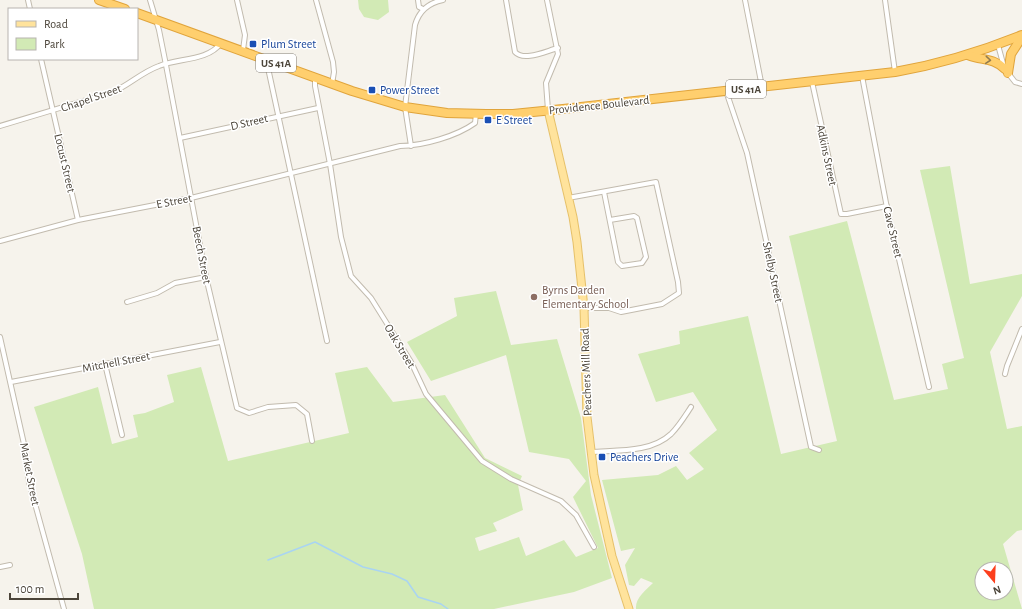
<svg xmlns="http://www.w3.org/2000/svg" width="1022" height="609" viewBox="0 0 1022 609" font-family="'Alegreya Sans',sans-serif">
	<style>
		.green { fill: #d2eab5; fill-rule: evenodd }
		.lines { fill: none; stroke-linecap: round; stroke-linejoin: round }
		.stream { stroke: #a9d4f2; stroke-width: 1.5 }
		.street-casing { stroke: #c2bbae; stroke-width: 6 }
		.primary-casing { stroke: #e6c16a; stroke-width: 9 }
		.highway-casing { stroke: #e0a43c; stroke-width: 10 }
		.street { stroke: #fff; stroke-width: 4 }
		.primary { stroke: #ffe39c; stroke-width: 7 }
		.highway { stroke: #ffcf6e; stroke-width: 8 }
		.oneway { stroke: #937c4e }
		.transit-dot { fill: #1a4fb4; stroke: #fff; stroke-width: 1.5 }
		.education-dot { fill: #8d6e63; stroke: #fff; stroke-width: 1.5 }
		.labels { text-anchor: middle; stroke-width: 3; stroke-linejoin: round; paint-order: stroke }
		.shield { fill: #fff; stroke: #817c74; stroke-width: 1 }
		.shield-label { font-size: 11px; font-weight: bold; fill: #4b4439 }
		.transit-label { font-size: 12px; fill: #164399; stroke: #fff; text-anchor: start }
		.street-label { font-size: 12px; fill: #4b4439; stroke: #fff }
		.education-label { font-size: 12px; fill: #785e54; stroke: #fff; text-anchor: start }
	</style>
	<rect width="100%" height="100%" fill="#f6f3ec"/>
	<g class="green">
		<path d="M358 0H388L389 12 378 20 364 17 359 9Z"/>
		<path d="M950 166 970 284 1022 274V296L990 352 1007 429 1022 426V530L1017 531 1003 544 1022 609H636C635 598 646 590 653 583L641 578 634 586 629 585 625 565 635 548 621 551 602 480 658 475 676 466 687 480 704 469 689 453 717 430 693 392 656 402 638 354 680 344 679 331 748 316 781 454 837 441 789 236 847 221 894 400 948 389 942 364 964 358 920 170ZM982 569H1006V593H982Z"/>
		<path d="M496 291 511 345 557 339 581 418 591 495 612 578 574 592 494 609H94L82 554 34 407 98 387 112 444 138 437 133 415 145 413 174 402 167 375 201 367 228 461 349 433 335 373 367 367 393 402 445 395 485 458 522 476 518 485 523 510 493 523 497 531 475 538 479 551 519 537 526 556 564 540 576 557 598 548 573 497 586 481 569 459 529 452 506 355 431 381 407 342 457 316 454 298Z"/>
	</g>
	<g class="lines">
		<path class="stream" d="M268 560 315 542 363 567 392 574 407 581 418 597 441 604 448 609"/>
		<defs>
			<g id="street">
				<path d="M28 0 30 9"/>
				<path d="M150 0 159 30 166 65 206 277 237 408 249 413 268 407 296 405 307 414 312 441"/>
				<path d="M237 0 245 35 243 50"/>
				<path d="M316 0 333 62 334 72 332 84"/>
				<path d="M418 0 419 7 423 9"/>
				<path d="M506 0 515 52C524 62 546 51 558 48"/>
				<path d="M547 0 558 54 546 83 548 110"/>
				<path d="M745 0 762 87"/>
				<path d="M885 0 895 72"/>
				<path d="M998 45 1004 67"/>
				<path d="M41 59 78 220"/>
				<path d="M269 61 268 68 327 341"/>
				<path d="M1008 73 1015 82 1022 84"/>
				<path d="M862 76 887 208 929 387"/>
				<path d="M315 78V86L330 164 341 237 351 276 371 298 411 362 426 394 482 461 511 479 561 501 576 515 594 547"/>
				<path d="M812 82 841 214H847L887 206"/>
				<path d="M726 91 747 153 811 447 819 450"/>
				<path d="M0 126 113 92C129 85 142 72 159 66 179 58 208 61 221 43"/>
				<path d="M180 138 318 108"/>
				<path d="M411 146 405 107 415 25C419 11 428 3 443 0"/>
				<path d="M604 192 618 262 622 266 642 263 646 257 637 218 634 216 610 220"/>
				<path d="M568 198 656 182 678 282 679 293 662 304 621 312 609 308H584"/>
				<path d="M0 241 78 220 191 198 400 146C423 146 457 136 475 123L476 114"/>
				<path d="M127 302 157 293 175 283 206 277"/>
				<path d="M0 337 24 444 29 482 64 609"/>
				<path d="M105 364 122 435"/>
				<path d="M1005 374 1007 366 1022 329"/>
				<path d="M11 382 220 342"/>
				<path d="M591 452C616 450 651 453 671 434 679 426 685 416 691 407"/>
				<path d="M0 567 10 565"/>
			</g>
			<path id="primary" d="M548 110 573 217 577 242 584 308 587 417 594 475 612 556 629 609"/>
			<g id="highway">
				<path d="M99 0 125 9"/>
				<path d="M137 13 352 91 405 107 447 113 486 114H513L563 109 895 72C940 64 980 52 1022 35"/>
				<path d="M968 55C983 61 992 57 1005 69"/>
				<path d="M1008 73 1011 54 1022 37"/>
			</g>
		</defs>
		<use href="#street" class="street-casing"/>
		<use href="#primary" class="primary-casing"/>
		<use href="#highway" class="highway-casing"/>
		<use href="#street" class="street"/>
		<use href="#primary" class="primary"/>
		<use href="#highway" class="highway"/>
	</g>
	<defs><path id="oneway-chevron" d="M-2-3.5L2.5 0L-2 3.5" fill="none" stroke-width="1.6" stroke-linecap="round" stroke-linejoin="round"/></defs>
	<use class="oneway" href="#oneway-chevron" transform="translate(988 60) rotate(5)"/>
	<g class="transit-dot">
		<rect x="249" y="40" width="8" height="8" rx="2"/>
		<rect x="368" y="86" width="8" height="8" rx="2"/>
		<rect x="484" y="116" width="8" height="8" rx="2"/>
		<rect x="598" y="453" width="8" height="8" rx="2"/>
	</g>
	<circle class="education-dot" cx="534" cy="297" r="4"/>
	<g class="labels">
		<g class="shield">
			<rect x="256" y="54" width="40" height="18" rx="3"/>
			<rect x="726" y="80" width="40" height="18" rx="3"/>
		</g>
		<g class="shield-label">
			<text x="276" y="67">US 41A</text>
			<text x="746" y="93">US 41A</text>
		</g>
		<g class="transit-label">
			<text x="261" y="48">Plum Street</text>
			<text x="380" y="94">Power Street</text>
			<text x="496" y="124">E Street</text>
			<text x="610" y="461">Peachers Drive</text>
		</g>
		<g class="street-label">
			<text transform="translate(91 98) rotate(-19)" y="4">Chapel Street</text>
			<text transform="translate(599 105) rotate(-6)" y="4">Providence Boulevard</text>
			<text transform="translate(249 122) rotate(-13)" y="4">D Street</text>
			<text transform="translate(827 155) rotate(78)" y="4">Adkins Street</text>
			<text transform="translate(65 163) rotate(77)" y="4">Locust Street</text>
			<text transform="translate(174 201) rotate(-11)" y="4">E Street</text>
			<text transform="translate(893 232) rotate(77)" y="4">Cave Street</text>
			<text transform="translate(202 255) rotate(79)" y="4">Beech Street</text>
			<text transform="translate(773 272) rotate(78)" y="4">Shelby Street</text>
			<text transform="translate(400 346) rotate(59)" y="4">Oak Street</text>
			<text transform="translate(116 362) rotate(-11)" y="4">Mitchell Street</text>
			<text transform="translate(586 372) rotate(-92)" y="4">Peachers Mill Road</text>
			<text transform="translate(30 474) rotate(79)" y="4">Market Street</text>
		</g>
		<g class="education-label">
			<text x="542" y="294">Byrns Darden<tspan x="542" dy="14">Elementary School</tspan></text>
		</g>
	</g>
	<rect x="8" y="8" width="130" height="52" fill="#ffffff" stroke="#b7b4b0"/>
	<rect x="16" y="21" width="20" height="6" fill="#ffe39c" stroke="#b7b4b0"/>
	<text x="44" y="28" font-size="12" fill="#4b4439">Road</text>
	<rect x="16" y="38" width="20" height="12" fill="#d2eab5" stroke="#b7b4b0"/>
	<text x="44" y="48" font-size="12" fill="#4b4439">Park</text>
	<g transform="translate(994 581) rotate(161)"><circle r="19" fill="#ffffff" stroke="#b7b4b0"/>
	<path d="M0-3L7 15L0 10L-7 15Z" fill="#fc3f1d"/>
	<text y="-6" font-size="11" font-weight="bold" text-anchor="middle" fill="#4b4439">N</text>
	</g>
	<path d="M10 593v6h68v-6" fill="none" stroke="#4b4439" stroke-width="2"/>
	<text x="16" y="593" font-size="12" fill="#4b4439" stroke="#ffffff" stroke-width="3" paint-order="stroke">100 m</text>
</svg>
